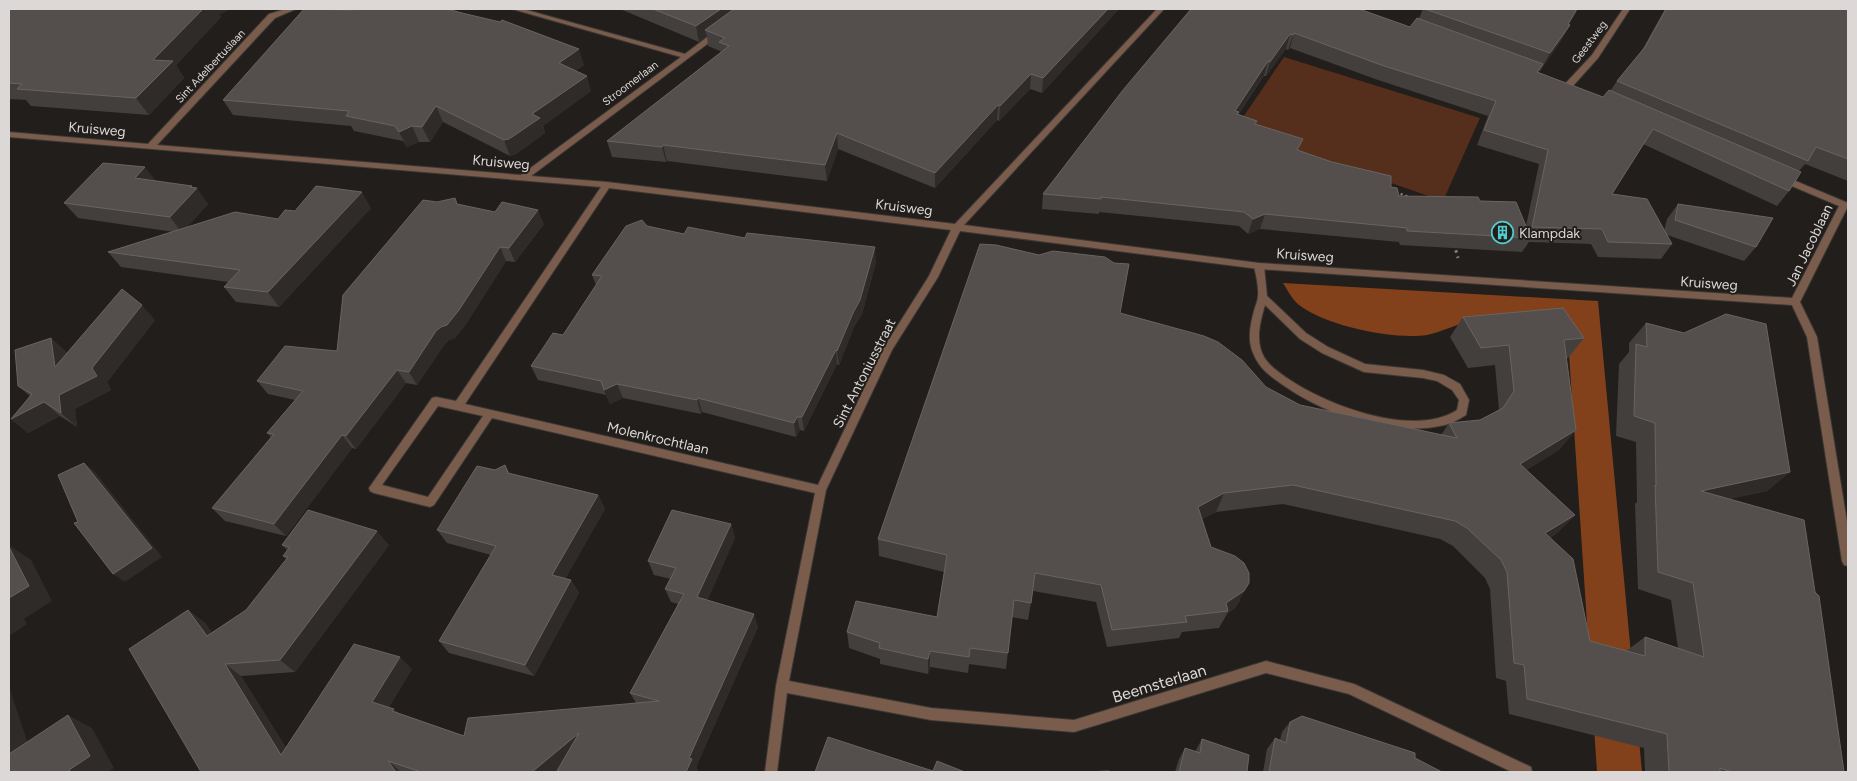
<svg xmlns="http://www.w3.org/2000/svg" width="1857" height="781" viewBox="0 0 1857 781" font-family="Figtree,sans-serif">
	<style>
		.green { fill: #552f1b }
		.forest { fill: #83411b }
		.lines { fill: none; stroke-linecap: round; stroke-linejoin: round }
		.lane-casing { stroke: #3c3835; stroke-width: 2 }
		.street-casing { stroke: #3c3835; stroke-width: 2 }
		.path-far1 { stroke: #868280; stroke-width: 2.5; stroke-dasharray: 2 3; stroke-linecap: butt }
		.path { stroke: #868280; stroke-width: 3; stroke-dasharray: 2.5 4; stroke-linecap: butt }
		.lane { fill: #7a5c4c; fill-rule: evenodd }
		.street { fill: #7a5c4c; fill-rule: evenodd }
		.wall { fill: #433f3d; fill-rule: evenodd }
		.shaded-wall { fill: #2f2b28 }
		.building { fill: #544f4d; stroke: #696463 }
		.labels { text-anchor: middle; stroke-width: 4; stroke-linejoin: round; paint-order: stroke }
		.far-street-label { font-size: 11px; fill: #dbd8d7; stroke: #221e1b }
		.street-label { font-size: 14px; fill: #dbd8d7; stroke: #221e1b }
		.poi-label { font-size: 14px; fill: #dbd8d7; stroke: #221e1b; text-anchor: start }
		.near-street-label { font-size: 16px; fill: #dbd8d7; stroke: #221e1b }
	</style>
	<rect width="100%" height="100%" fill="#221e1b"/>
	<path class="green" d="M1284 57 1480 118 1443 201 1235 129Z"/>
	<path class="forest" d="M1283 283 1598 301 1642 772H1597L1567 324C1537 323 1505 320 1475 322 1458 322 1443 332 1427 335 1394 340 1326 326 1299 305 1292 299 1288 291 1283 283Z"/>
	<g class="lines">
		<defs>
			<path id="lane" d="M1259 263 1264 266 1267 296 1306 333 1328 347 1365 364 1423 370 1444 375 1460 384 1469 400 1466 415C1459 419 1453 423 1445 425 1393 437 1330 417 1286 387 1273 378 1260 370 1254 355 1247 341 1250 326 1254 311 1255 306 1258 301 1258 296 1259 287 1256 276 1254 266ZM1265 305 1300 339 1322 353 1364 372 1423 378 1437 381 1452 390 1459 400 1457 410C1414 438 1329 406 1290 380 1281 374 1270 367 1264 357 1255 341 1260 322 1265 305Z"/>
			<g id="street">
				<path d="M286 9H296L275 18 157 145 521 175 681 57 512 9H523L685 54 715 31 722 33 531 176 607 182 955 224 1157 9H1164L964 225 1259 263 1792 298 1839 206 1780 181 1779 179 1780 177H1786L1848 203V209L1847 208 1800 302 1817 337 1848 528V566L1844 565 1842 561 1807 337 1792 305 1259 269 960 231 938 277 892 350 826 490 789 681 931 708 1074 720 1266 661 1354 684 1531 767 1532 772H1512L1349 694 1266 673 1074 732 931 720 787 693 777 772H765L776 686 815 493 492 418 434 505 430 507 374 493 370 491 369 488 432 398 436 397 456 401 601 187 9 137V132L148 144 269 14ZM609 188 951 230 929 276 883 349 818 485 465 404ZM438 406 483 416 428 497 382 485Z"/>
				<path d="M1623 9H1630L1598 58 1571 88H1565V84L1592 55Z"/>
			</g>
		</defs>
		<use href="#lane" class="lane-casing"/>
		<use href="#street" class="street-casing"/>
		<path class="path-far1" d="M1396 192 1411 198"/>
		<path class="path" d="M1454 244 1458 258"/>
		<use href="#lane" class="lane"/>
		<use href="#street" class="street"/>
	</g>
	<g class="wall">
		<path d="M9 9 219 15 221 17 176 65 184 78 149 115 31 106 26 100 9 99Z"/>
		<path d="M620 9H1119L1042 93 1030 89 999 121 997 120 935 188 838 149 827 181 667 161 666 162 612 157 607 141 721 52 720 51 708 46 707 36 699 42Z"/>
		<path d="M1191 9 1410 27 1419 18 1423 9H1578L1569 24 1570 25 1560 42 1540 71H1539L1538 73 1603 97 1610 91 1617 81 1641 52 1665 9H1848V181L1805 164 1799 171 1789 191 1777 206 1643 144 1612 194 1664 231 1667 219 1678 204 1756 247 1744 261 1667 235 1672 244 1661 259 1598 257 1591 244 1529 242 1522 252 1400 245 1399 242 1260 229 1248 234 1239 226 1099 212V214L1042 209 1043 194ZM1290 48 1378 80 1488 116 1477 145 1539 164 1526 226 1480 201 1399 196 1391 187 1299 150 1256 124 1257 121 1238 115 1264 76H1266L1286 49 1288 50Z"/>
		<path d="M462 13 584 65 575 71 591 91 543 126 545 133 516 154 510 156 443 122 430 142H419L407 147 403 141 354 131 351 126 233 115 223 100Z"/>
		<path d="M156 181 193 188 208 204 186 228 278 219 295 211 371 208 279 307 236 302 224 287 228 282 121 267 108 252 174 232 78 218 64 203Z"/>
		<path d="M458 204 544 224 515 262 506 261 466 324 455 338 449 340 444 345 417 385 406 383 356 449 352 448 286 536 225 521 212 508 271 437 267 433 295 400 268 394 257 381 337 351Z"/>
		<path d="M647 226 684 234 745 238 876 262 862 314 854 327 839 365 837 364 804 431 800 430 796 437 702 412 701 414 623 398 610 404 606 395 538 380 531 366 563 335 596 285 592 275Z"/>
		<path d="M1120 313 1266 387 1300 405 1441 435 1449 423 1480 420 1499 410 1495 365 1468 368 1450 337 1463 317 1584 338 1568 358H1566L1576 430 1559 450 1526 470 1575 515 1557 533 1550 538 1590 641 1626 651 1645 637 1678 648 1671 600 1638 589 1635 504 1637 502 1636 442 1616 436 1619 364 1629 352V343L1646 323 1790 472 1767 491 1729 499 1815 592 1844 772H1645L1644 748 1509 714 1506 681 1496 678 1490 589 1485 578 1453 546 1440 539 1283 504 1216 512 1202 519 1211 547 1240 600 1235 608 1227 614 1219 628 1182 632 1179 638 1107 647 1096 602 1033 591 1028 620 1012 617 1006 669 969 664 968 673 930 667 928 674 880 664V659L849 648 847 632 937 617 944 572 879 556 878 539Z"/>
		<path d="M155 320 107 382 111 390 75 409 77 427 60 416 28 433 11 419 30 396 18 386 51 338 66 352 67 354Z"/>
		<path d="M505 465 510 474 598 495 605 509 565 579 571 580 579 593 534 676 449 653 439 641 491 555 447 543 437 530 495 470Z"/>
		<path d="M731 524 735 538 707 600 758 627 696 767 698 770 697 772H559L557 771 558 768 554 772H201L188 610 205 623 212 633 246 610 287 560 283 556 287 550 282 545H389L295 672 241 676 286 748 412 669 389 707 400 714 464 736 636 703 630 693 678 604 671 602 665 589 671 579 654 575 648 561Z"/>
		<path d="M1290 722 1415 758 1442 772H1263L1267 749 1275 738 1280 740 1282 732Z"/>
		<path d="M1202 739 1247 772H1175L1179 759 1185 748 1195 752 1196 750Z"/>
	</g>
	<g class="shaded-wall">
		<path d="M203 9H231L219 15 221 17 176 65 184 78 149 115 136 98 153 60Z"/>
		<path d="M721 9H744L705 30 707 36 699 42 696 26Z"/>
		<path d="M1108 9H1119L1042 93 1043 78Z"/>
		<path d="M1577 9H1578L1558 41 1568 24Z"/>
		<path d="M1570 25 1560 42 1540 71 1550 53Z"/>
		<path d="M1294 33 1290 48 1288 50 1293 35Z"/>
		<path d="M1290 34 1286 49 1266 76 1270 62Z"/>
		<path d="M579 49 584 65 564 79 559 63Z"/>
		<path d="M1268 61 1264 76 1237 116 1235 111Z"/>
		<path d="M1031 74 1030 89 999 121 1000 106Z"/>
		<path d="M587 76 591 91 543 126 545 133 516 154 510 156 504 140 532 114Z"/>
		<path d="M998 105 997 120 935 188V173Z"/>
		<path d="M436 106 443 122 430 142 422 127Z"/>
		<path d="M412 126 419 142 407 147 399 132Z"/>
		<path d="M837 133 838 149 827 181 825 165Z"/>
		<path d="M663 145 667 161 666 162 662 147Z"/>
		<path d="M145 167 157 182 135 178Z"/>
		<path d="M192 186 195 190 197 188 208 204 182 233 170 217Z"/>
		<path d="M362 192 371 208 279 307 268 292Z"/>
		<path d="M538 210 544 224 515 262 509 248Z"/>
		<path d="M1265 214 1260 229 1248 234 1253 219Z"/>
		<path d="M500 247 506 261 466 324 455 338 449 340 444 345 417 385 409 372 436 331Z"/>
		<path d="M875 247 876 262 862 314 854 327 839 365 837 351Z"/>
		<path d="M142 305 155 320 107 382 111 390 75 409 77 427 61 413 59 395 92 368Z"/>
		<path d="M51 338 66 352 71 382 55 367Z"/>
		<path d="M836 350 837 364 804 431 802 417Z"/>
		<path d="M397 370 406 383 356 449 346 436Z"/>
		<path d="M617 384 623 398 610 404 604 390Z"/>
		<path d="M698 398 702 412 701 414 697 400Z"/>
		<path d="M44 402 60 416 28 433 11 419Z"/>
		<path d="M797 417 800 430 796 437 794 423Z"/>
		<path d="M1576 430 1559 450 1504 483 1520 464Z"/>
		<path d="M342 435 352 448 286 536 274 524Z"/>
		<path d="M84 463 95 472 162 557 125 582 113 574Z"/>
		<path d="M1790 472 1767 491 1680 510 1701 491Z"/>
		<path d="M1224 493 1216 512 1191 525 1198 507Z"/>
		<path d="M598 495 605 509 560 588 552 575Z"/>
		<path d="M1575 515 1557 533 1528 551 1545 533Z"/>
		<path d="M731 524 735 538 703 611 697 597Z"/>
		<path d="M377 531 389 545 295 672 280 660Z"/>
		<path d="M9 545 31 560 52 601 24 619 27 624 9 636Z"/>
		<path d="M571 580 579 593 534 676 525 665Z"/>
		<path d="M1249 583 1235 608 1227 614 1228 611 1226 603Z"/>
		<path d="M188 610 205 623 224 648 207 636Z"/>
		<path d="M754 614 758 627 696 767 698 770 697 772H686L689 758Z"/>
		<path d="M930 651V667L928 674V659Z"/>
		<path d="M400 657 412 669 385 714 372 702Z"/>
		<path d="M225 664 241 676 297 766 281 755Z"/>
		<path d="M9 687 36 767 9 754Z"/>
		<path d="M394 709 407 720 392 711Z"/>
		<path d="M68 715 92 728 114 768 108 772H71L69 770Z"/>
		<path d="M579 733 587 744 554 772H532Z"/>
		<path d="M388 761 401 772H402H396Z"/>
	</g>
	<g class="building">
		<path d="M9 9H203L153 60 173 61 136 98 17 89 22 84 9 83Z"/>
		<path d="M304 9 353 10 354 9H447L462 13 500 22 502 20 579 49 559 63 587 76 532 114 540 118 509 139 504 140 436 106 422 127 412 126 399 132 395 126 346 116 349 111 223 100Z"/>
		<path d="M653 9H721L696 26Z"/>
		<path d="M734 9H1108L1043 78 1031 74 1000 106 998 105 935 173 837 133 825 165 663 145 662 147 607 141 729 46 719 42 725 38 705 30Z"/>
		<path d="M1191 9H1359L1410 27 1417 18 1543 64 1537 72 1603 97 1609 90 1801 172 1789 191 1653 129 1612 194 1647 199 1672 244 1608 242 1602 229 1532 227 1548 150 1484 130 1496 101 1384 66 1294 33 1293 35 1290 34 1270 62 1268 61 1235 111 1239 112 1237 114 1257 121 1255 124 1303 139 1297 150 1332 162 1391 176V187L1397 188 1399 196 1478 197 1480 201 1516 202 1531 238 1407 231V228L1265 214 1253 219 1244 212 1101 197V199L1043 194 1123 90Z"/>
		<path d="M1425 9H1577L1568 24 1570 25 1550 53Z"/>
		<path d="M1666 9H1848V159L1816 147 1808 161 1617 81 1645 47Z"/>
		<path d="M103 163 145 167 135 178 192 186 190 187 197 188 170 217 64 203Z"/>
		<path d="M316 186 362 192 268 292 224 287 240 270 108 252 235 212 278 219 285 210 295 211Z"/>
		<path d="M455 198 457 204 495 212 502 202 538 210 509 248 500 247 459 310 447 325 441 327 436 331 409 372 397 370 346 436 342 435 274 524 212 508 274 434 267 433 303 391 257 381 285 346 337 351 343 295 423 200 437 202Z"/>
		<path d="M1678 204 1773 218 1756 247 1675 220Z"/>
		<path d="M642 220 647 226 684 234 688 227 745 238 747 233 875 247 860 300 853 313 837 351 836 350 802 417H797L794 423 698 398 697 400 617 384 604 390 601 381 531 366 553 333 563 335 602 276 592 275 626 226Z"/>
		<path d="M980 244 996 245 1039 255 1053 251 1105 257 1114 263 1129 264 1120 313 1204 336 1218 342 1242 360 1266 387 1300 405 1457 438 1449 423 1480 420 1503 408 1514 391 1509 345 1481 348 1463 317 1563 308 1584 338 1564 340 1576 430 1520 464 1575 515 1545 533 1573 559 1590 641 1645 656V637L1704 657 1693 583 1658 572 1655 485 1656 486 1655 423 1634 416 1636 344 1647 347 1646 323 1684 333 1726 314 1766 324 1790 472 1701 491 1804 520 1815 592 1819 596 1844 772H1732L1720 768V772H1669L1667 734 1527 699 1524 665 1514 663 1507 572 1501 560 1467 528 1455 521 1293 485 1224 493 1198 507 1211 547 1235 556 1244 563 1249 573V583L1244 591 1226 603 1228 611 1185 616 1187 622 1112 630 1101 585 1035 573 1031 603 1014 600 1008 653 970 648 969 657 930 651 928 659 879 648 880 643 847 632 856 601 937 617 947 555 878 539Z"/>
		<path d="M122 289 142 305 92 368 97 376 59 395 61 413 44 402 11 419 32 394 18 386 15 350 51 338 55 367Z"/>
		<path d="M84 463 152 548 113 574 74 523 78 522 58 475Z"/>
		<path d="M505 465 508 473 598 495 552 575 571 580 525 665 439 641 496 546 437 530 477 466 495 470Z"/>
		<path d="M308 510 377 531 280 660 225 664 281 755 354 644 400 657 372 702 394 709 392 711 464 736 468 718 659 701 630 693 684 594 665 589 676 568 648 561 672 510 731 524 697 597 754 614 689 758 692 759 686 772H562L557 771 579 733 532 772H421L388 761 396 772H201L129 649 188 610 207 636 246 610 288 557 283 556 290 547 282 545Z"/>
		<path d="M9 547 29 586 9 598Z"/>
		<path d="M68 715 90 756 69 770 71 772H9V753V754Z"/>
		<path d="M1302 716 1415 753V758L1442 772H1269L1275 738 1286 743 1290 722Z"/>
		<path d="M828 737 933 771 937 761 965 772H815Z"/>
		<path d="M1202 739 1249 755 1247 772H1179L1185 748 1200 753Z"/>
		<path d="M1109 771 1110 772H1085Z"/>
	</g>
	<defs>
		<symbol id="building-ring" viewBox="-11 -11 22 22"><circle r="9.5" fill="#221e1b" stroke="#52ccd0" stroke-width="1.5"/><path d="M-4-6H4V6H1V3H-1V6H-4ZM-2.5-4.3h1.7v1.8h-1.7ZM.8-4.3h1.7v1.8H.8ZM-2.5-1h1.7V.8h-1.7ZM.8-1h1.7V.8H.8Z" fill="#52ccd0"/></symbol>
	</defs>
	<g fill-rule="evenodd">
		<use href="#building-ring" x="1490" y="220" width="25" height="25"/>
	</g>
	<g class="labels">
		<g class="far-street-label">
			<text transform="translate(1589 42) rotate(-53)" y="4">Geestweg</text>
			<text transform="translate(210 66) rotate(-47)" y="4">Sint Adelbertuslaan</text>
			<text transform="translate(630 83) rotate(-37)" y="4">Stroomerlaan</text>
		</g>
		<g class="street-label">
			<text transform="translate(97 129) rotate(5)" y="5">Kruisweg</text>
			<text transform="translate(501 162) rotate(5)" y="5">Kruisweg</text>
			<text transform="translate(904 207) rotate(7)" y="5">Kruisweg</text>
			<text transform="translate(1809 245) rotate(-64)" y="5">Jan Jacoblaan</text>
			<text transform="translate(1305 255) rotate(4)" y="5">Kruisweg</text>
			<text transform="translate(1709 283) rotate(4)" y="5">Kruisweg</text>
			<text transform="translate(864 373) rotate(-63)" y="5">Sint Antoniusstraat</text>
			<text transform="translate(658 438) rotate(13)" y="5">Molenkrochtlaan</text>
		</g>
		<g class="poi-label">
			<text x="1519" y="238">Klampdak</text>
		</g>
		<g class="near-street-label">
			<text transform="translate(1159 683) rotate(-17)" y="6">Beemsterlaan</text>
		</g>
	</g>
	<rect width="1857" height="781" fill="none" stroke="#dbd8d7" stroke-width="20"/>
</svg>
